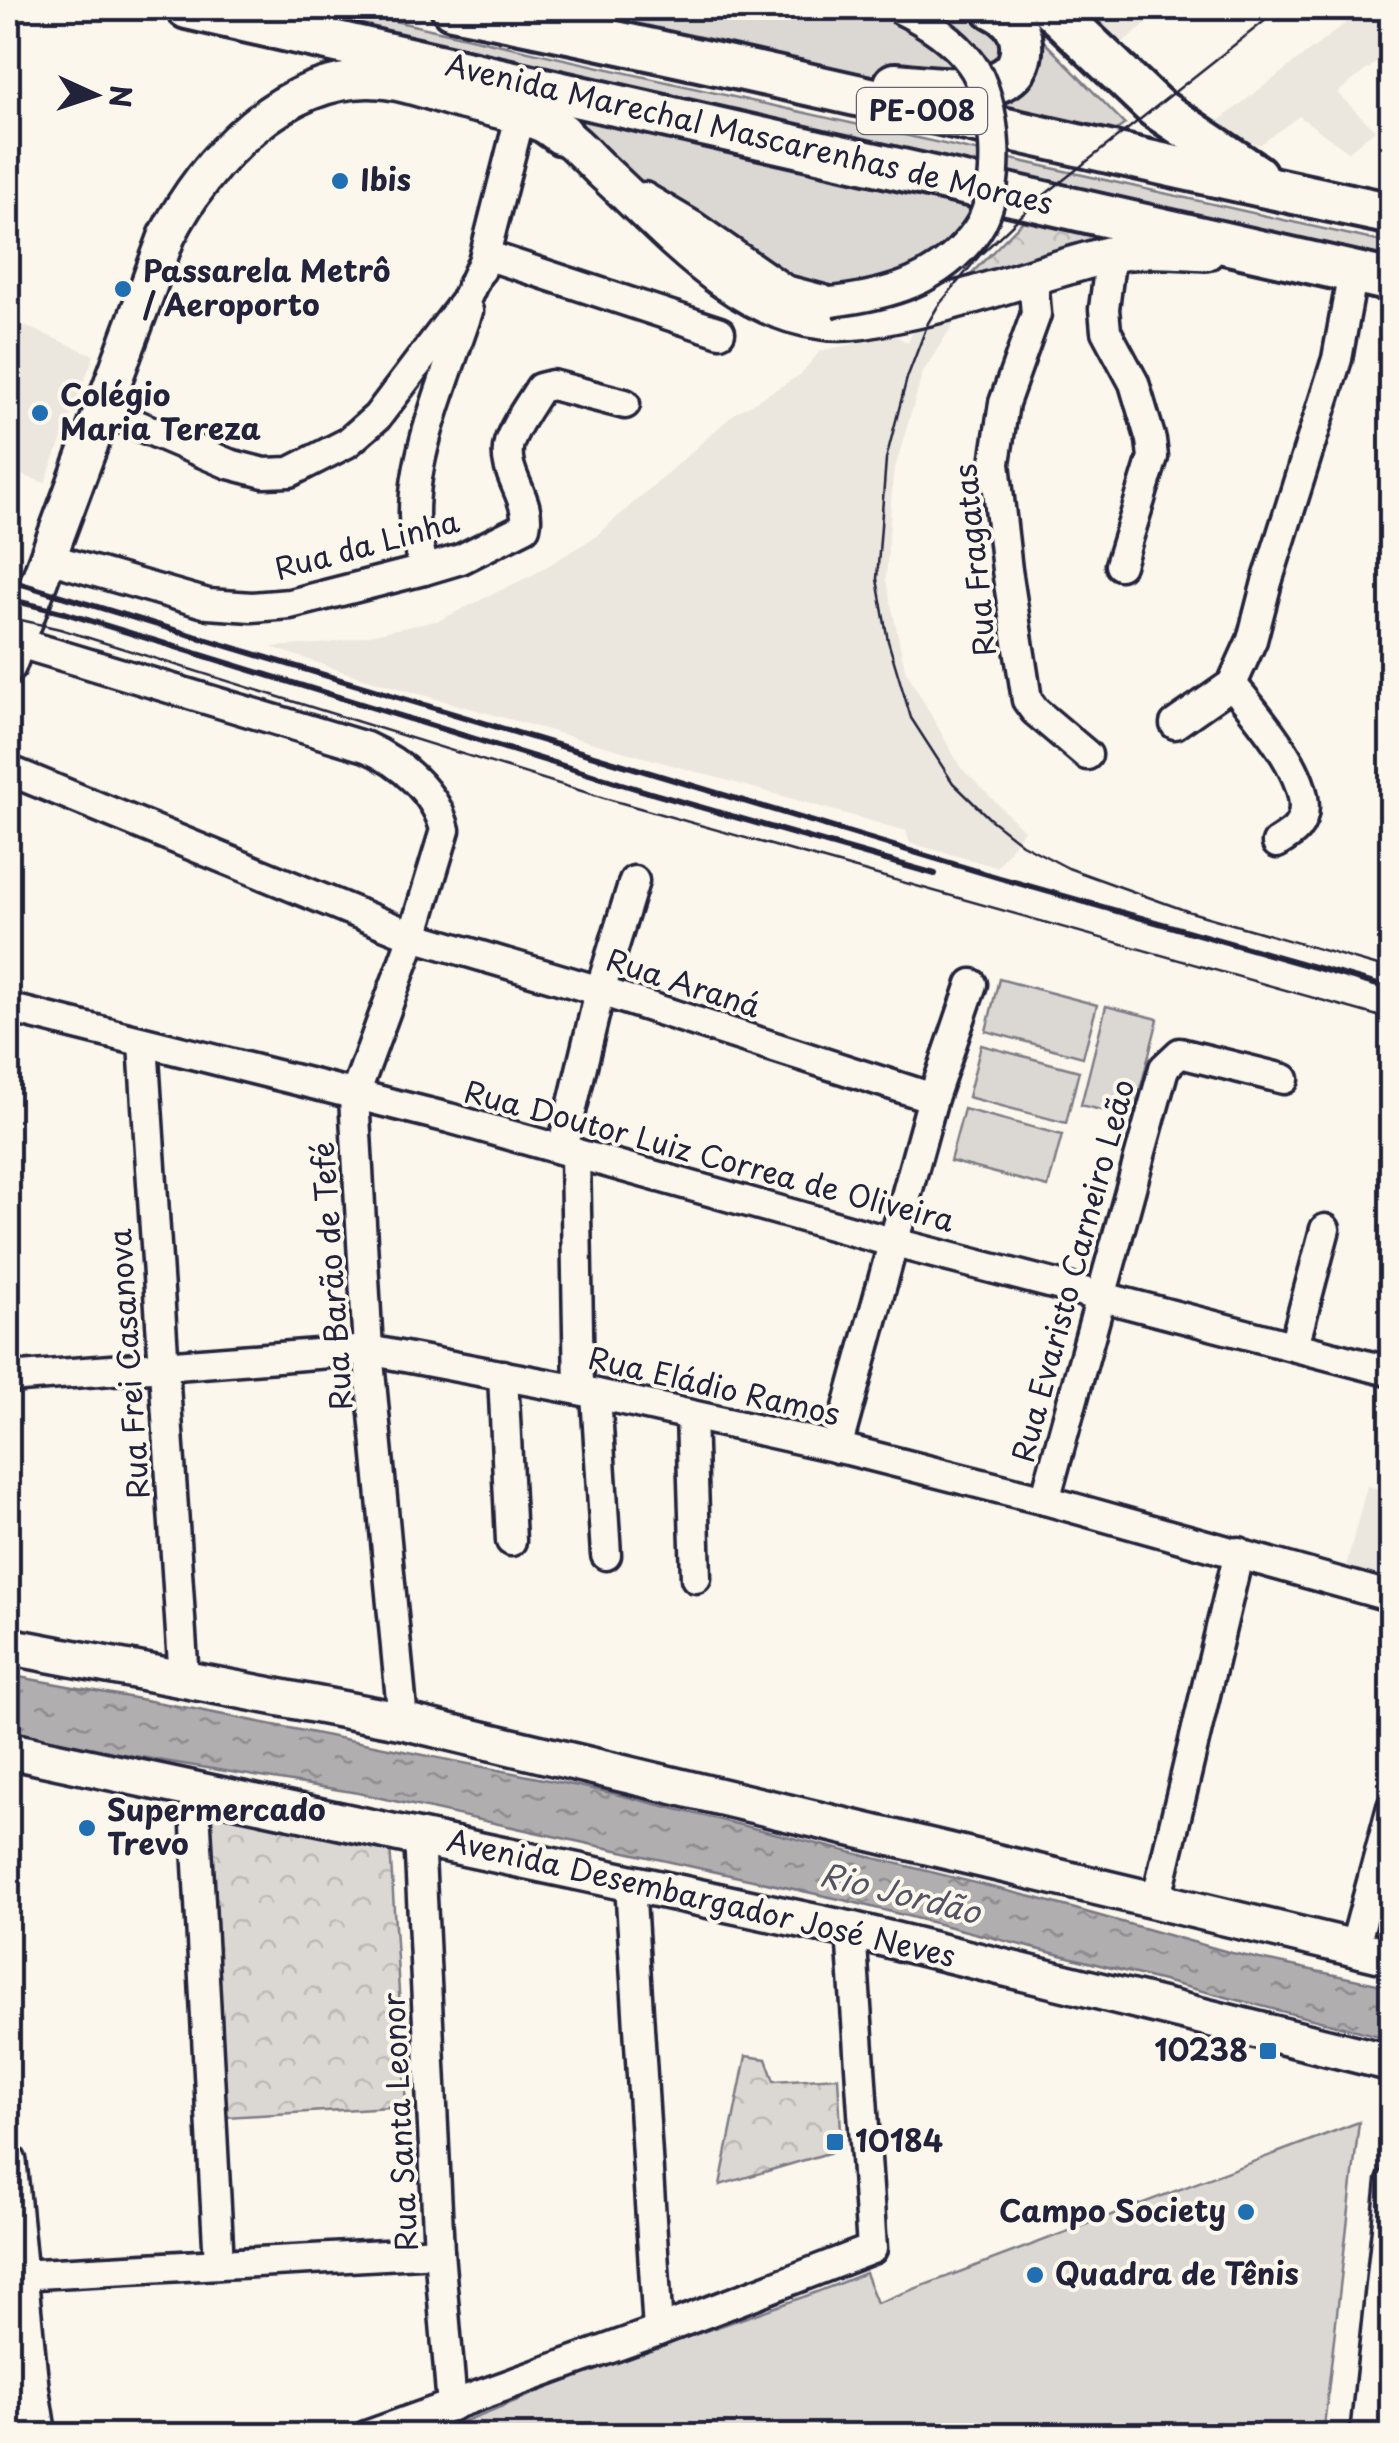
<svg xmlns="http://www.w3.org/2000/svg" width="1399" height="2443" viewBox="0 0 1399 2443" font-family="'Playpen Sans',sans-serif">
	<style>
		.built { fill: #ebe7df }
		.green { fill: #dbd8d3; stroke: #7e7d87; stroke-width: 2.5 }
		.forest { fill: url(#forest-crowns); stroke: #7e7d87; stroke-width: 2.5 }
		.water { fill: url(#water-ripples); stroke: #787681; stroke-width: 2.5 }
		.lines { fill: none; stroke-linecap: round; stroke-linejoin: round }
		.minor-casing { stroke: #22223b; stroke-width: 35 }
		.major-casing { stroke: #22223b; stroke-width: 42 }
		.highway-casing { stroke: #22223b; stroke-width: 48 }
		.minor { stroke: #fbf7ec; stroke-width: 28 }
		.major { stroke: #fbf7ec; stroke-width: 35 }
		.highway { stroke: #fbf7ec; stroke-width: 40 }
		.tram { stroke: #22223b; stroke-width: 2.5 }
		.rail { stroke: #22223b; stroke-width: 6 }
		.minor-bridge-casing { stroke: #22223b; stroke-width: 35; stroke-linecap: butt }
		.minor-bridge { stroke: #fbf7ec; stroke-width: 28 }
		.poi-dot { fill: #1f6fb2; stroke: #fbf7ec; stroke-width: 4 }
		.labels { text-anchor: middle; stroke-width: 8; stroke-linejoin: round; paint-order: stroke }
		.shield { fill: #fbf7ec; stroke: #636270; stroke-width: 2.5 }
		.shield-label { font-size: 28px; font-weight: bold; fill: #22223b }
		.street-label { font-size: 30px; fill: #22223b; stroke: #fbf7ec }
		.poi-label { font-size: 30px; font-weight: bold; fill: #22223b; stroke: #fbf7ec; text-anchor: start }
		.water-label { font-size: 32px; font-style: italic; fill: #545364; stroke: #fbf7ec }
	</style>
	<defs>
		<pattern id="forest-crowns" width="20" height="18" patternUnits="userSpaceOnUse" patternTransform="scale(2.5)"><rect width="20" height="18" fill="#dbd8d3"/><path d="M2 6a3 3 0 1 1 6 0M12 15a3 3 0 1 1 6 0" fill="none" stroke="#bcb9b6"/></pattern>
		<pattern id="water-ripples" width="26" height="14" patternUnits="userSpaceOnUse" patternTransform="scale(2.5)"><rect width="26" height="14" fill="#b1aeb0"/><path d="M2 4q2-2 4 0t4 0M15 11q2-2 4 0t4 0" fill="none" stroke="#908d90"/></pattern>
	</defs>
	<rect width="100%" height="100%" fill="#fbf7ec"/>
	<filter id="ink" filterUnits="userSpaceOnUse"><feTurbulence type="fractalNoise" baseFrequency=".01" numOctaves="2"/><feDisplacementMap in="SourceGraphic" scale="20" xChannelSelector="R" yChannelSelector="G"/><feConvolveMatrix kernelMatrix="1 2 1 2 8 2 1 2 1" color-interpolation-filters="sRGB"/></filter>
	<g filter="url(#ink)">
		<g class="built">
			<path d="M1075 8H1166L1115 49Z"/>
			<path d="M1365 8H1391V51L1337 93 1375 130 1348 152 1299 116 1260 145 1211 127Z"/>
			<path d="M8 319 94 355 45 483 8 470Z"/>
			<path d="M956 320 923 372 893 475 886 580 905 669 961 768 1024 830 997 867 910 843 906 831 359 677 271 647 331 643 440 620 536 573 595 537 734 414 800 375 820 351 894 335 908 343 912 333Z"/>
			<path d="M1367 1486 1391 1492V1536L1380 1579 1345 1570Z"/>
		</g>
		<g class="green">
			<path d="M228 8H336L1391 244V265Z"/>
			<path d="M468 8H628L679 13 780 8H888L932 25 976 98Z"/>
			<path d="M921 8C950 8 1012 8 1003 52 1001 62 992 73 987 81Z"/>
			<path d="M1018 15 1125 124 1107 137 996 113 992 103Z"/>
			<path d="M491 80 985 193 943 258 876 292 788 286Z"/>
			<path d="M999 979 1097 1005 1083 1057 986 1031Z"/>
			<path d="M1106 1006 1158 1019 1133 1118 1081 1105Z"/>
			<path d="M981 1045 1079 1071 1066 1123 968 1097Z"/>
			<path d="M964 1109 1062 1135 1048 1187 950 1161Z"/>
			<path d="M1359 2122 1323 2435H426C480 2417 531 2394 584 2374 677 2338 772 2312 865 2273L877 2303Z"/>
		</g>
		<g class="forest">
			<path d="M1032 212 1132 239 956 289Z"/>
			<path d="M206 1809 390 1845 406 2106 226 2117Z"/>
			<path d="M746 2056 766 2059 774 2081 838 2077 842 2149 720 2185Z"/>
		</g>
		<path class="water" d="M8 1675 194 1709 603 1791 1036 1898 1232 1953 1391 1987V2039L848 1901 358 1793 8 1735Z"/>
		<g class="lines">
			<defs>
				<g id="minor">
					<path d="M644 197 693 226 785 290 831 302"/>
					<path d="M1111 254 1104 309 1106 331 1134 383 1151 440 1153 457 1120 565"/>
					<path d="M481 270 520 117"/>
					<path d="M1033 278 1036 314 1004 403 995 463 1007 570 1027 700 1035 711 1087 755"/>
					<path d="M102 410 229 464 264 473 290 472 347 443 377 417 465 301 486 255 720 332"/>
					<path d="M48 558 208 604 252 607 290 604 424 570 461 559 525 527C532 499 501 473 509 443 515 424 530 405 540 388L552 385 625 404"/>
					<path d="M424 570C421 553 414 534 414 516 413 451 448 373 468 311"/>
					<path d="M16 642 366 747C400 762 436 792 445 830L413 936 354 1097 368 1350 403 1721"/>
					<path d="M1232 684C1253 711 1328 792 1296 829 1292 834 1283 839 1277 843"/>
					<path d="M1175 724 1232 684 1252 640 1267 582 1337 359 1353 272"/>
					<path d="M8 770 413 936 600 991 933 1098"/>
					<path d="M8 1008 449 1118 895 1243 1392 1372"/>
					<path d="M143 1043 184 1680"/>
					<path d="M562 1149 600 991 634 881"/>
					<path d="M575 1153 579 1390"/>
					<path d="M1294 1346 1325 1229"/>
					<path d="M503 1375 511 1541"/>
					<path d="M8 1378 368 1350 579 1390 848 1450 1045 1500 1392 1597"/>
					<path d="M596 1394 606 1555"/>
					<path d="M691 1415 696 1578"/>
					<path d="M837 1448 933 1098 972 984"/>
					<path d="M1045 1500 1164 1068 1180 1053 1284 1079"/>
					<path d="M194 1788 219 2264"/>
					<path d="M419 1835 439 2252 452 2406"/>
					<path d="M630 1884 658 2331"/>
					<path d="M1156 1901 1239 1552"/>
					<path d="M1354 1949 1392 1807"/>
					<path d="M18 2275 439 2252"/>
					<path d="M366 2436 658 2331 872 2249 851 1930"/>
					<path d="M1365 2436 1392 2182"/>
				</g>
				<g id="major">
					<path d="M8 665 167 236C206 159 287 72 381 80 408 82 436 94 462 101 494 109 534 116 562 134 576 143 589 159 601 170 666 229 731 310 822 321 848 325 871 319 897 314 969 300 1037 273 1108 255 1141 247 1173 250 1206 252"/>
					<path d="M8 1646 403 1721 1392 1957"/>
					<path d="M8 1750 851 1930 1392 2063"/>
					<path d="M8 2162 30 2386 38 2436"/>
				</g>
				<g id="highway">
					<path d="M187 8 1392 281"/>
					<path d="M452 8C766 71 1078 148 1392 214"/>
					<path d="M1051 8 1155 107 1256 175"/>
					<path d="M493 84 562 134"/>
					<path d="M895 84C931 86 1026 105 1021 43 1020 26 1008 15 993 8"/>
				</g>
			</defs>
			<use href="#minor" class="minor-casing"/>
			<use href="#major" class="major-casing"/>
			<use href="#highway" class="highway-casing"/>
			<use href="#minor" class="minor"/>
			<use href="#major" class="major"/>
			<use href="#highway" class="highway"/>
			<g class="tram">
				<path d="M1281 8 1038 200 980 255 938 306 928 323 907 378 886 459 877 579 888 641 911 718 953 783 990 819 1022 844 1068 868 1187 911 1392 970"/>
				<path d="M8 617 60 629 604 798 1392 1020"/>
			</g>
			<g class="rail">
				<path d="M8 580 1000 878 1392 989"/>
				<path d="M8 599 65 613 651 793 935 874"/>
			</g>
			<defs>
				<path id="minor-bridge" d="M831 302C889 295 942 281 977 230 1004 192 998 99 970 62 951 37 925 21 898 8"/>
			</defs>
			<use href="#minor-bridge" class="minor-bridge-casing"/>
			<use href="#minor-bridge" class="minor-bridge"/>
		</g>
	</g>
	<g class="poi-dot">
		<circle cx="340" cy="181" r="10"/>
		<circle cx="123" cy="289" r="10"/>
		<circle cx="40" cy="413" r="10"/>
		<circle cx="87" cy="1828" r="10"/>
		<rect x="1258" y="2041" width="20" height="20" rx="5"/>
		<rect x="825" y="2132" width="20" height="20" rx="5"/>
		<circle cx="1246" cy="2212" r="10"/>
		<circle cx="1035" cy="2275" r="10"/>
	</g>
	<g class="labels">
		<rect class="shield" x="857" y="88" width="130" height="46" rx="8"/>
		<g class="shield-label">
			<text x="922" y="121">PE-008</text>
		</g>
		<g class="street-label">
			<text transform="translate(749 135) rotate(13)" y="10">Avenida Marechal Mascarenhas de Moraes</text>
			<text transform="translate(367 546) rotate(-15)" y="10">Rua da Linha</text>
			<text transform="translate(976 560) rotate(-96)" y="10">Rua Fragatas</text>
			<text transform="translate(683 984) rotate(18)" y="10">Rua Araná</text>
			<text transform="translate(709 1157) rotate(15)" y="10">Rua Doutor Luiz Correa de Oliveira</text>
			<text transform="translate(1074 1271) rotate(-75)" y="10">Rua Evaristo Carneiro Leão</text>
			<text transform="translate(333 1276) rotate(-94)" y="10">Rua Barão de Tefé</text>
			<text transform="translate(130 1364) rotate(-94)" y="10">Rua Frei Casanova</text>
			<text transform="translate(714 1387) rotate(13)" y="10">Rua Eládio Ramos</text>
			<text transform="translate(701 1899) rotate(13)" y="10">Avenida Desembargador José Neves</text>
			<text transform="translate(401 2122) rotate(-93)" y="10">Rua Santa Leonor</text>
		</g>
		<g class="poi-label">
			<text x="360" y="191">Ibis</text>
			<text x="143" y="282">Passarela Metrô<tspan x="143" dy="34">/ Aeroporto</tspan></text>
			<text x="60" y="406">Colégio<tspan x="60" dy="34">Maria Tereza</tspan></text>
			<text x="107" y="1821">Supermercado<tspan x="107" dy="34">Trevo</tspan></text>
			<text x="1248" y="2061" text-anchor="end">10238</text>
			<text x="855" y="2152">10184</text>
			<text x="1226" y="2222" text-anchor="end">Campo Society</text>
			<text x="1055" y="2285">Quadra de Tênis</text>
		</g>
		<g class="water-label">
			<text transform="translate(900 1894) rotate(14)" y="11">Rio Jordão</text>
		</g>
	</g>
	<rect width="1399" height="2443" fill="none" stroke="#fbf7ec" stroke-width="40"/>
	<rect x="20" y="20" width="1359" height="2403" fill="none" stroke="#22223b" stroke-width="4" filter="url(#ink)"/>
	<g transform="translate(95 95) rotate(93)" stroke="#fbf7ec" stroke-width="8" paint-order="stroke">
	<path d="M0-8L18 38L0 25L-18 38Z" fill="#22223b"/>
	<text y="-15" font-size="28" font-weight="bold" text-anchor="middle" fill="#22223b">N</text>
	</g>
</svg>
